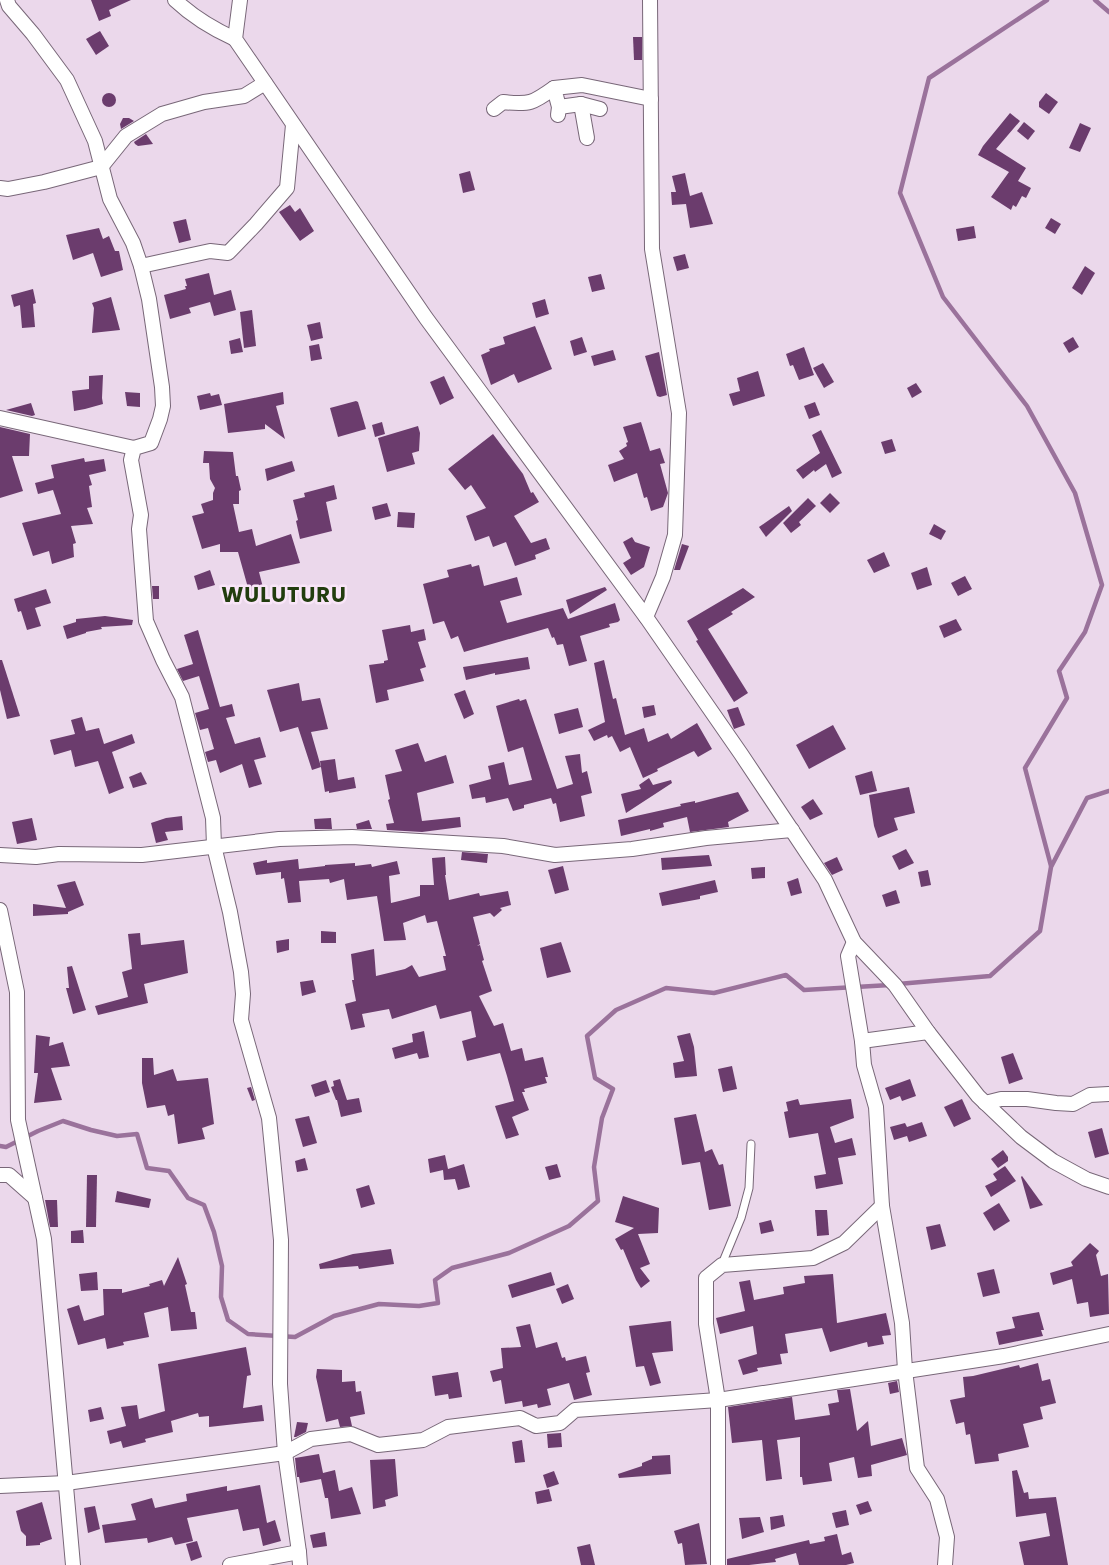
<svg xmlns="http://www.w3.org/2000/svg" width="1109" height="1565" viewBox="0 0 1109 1565" font-family="Poppins,sans-serif">
	<style>
		.lines { fill: none; stroke-linecap: round; stroke-linejoin: round }
		.stream { stroke: #9a729b; stroke-width: 4.5 }
		.building { fill: #6b3c6d }
		.service-casing { stroke: #786778; stroke-width: 9 }
		.minor-casing { stroke: #786778; stroke-width: 16 }
		.service { stroke: #fff; stroke-width: 7 }
		.minor { stroke: #fff; stroke-width: 14 }
		.labels { text-anchor: middle; stroke-width: 5; stroke-linejoin: round; paint-order: stroke }
		.district-label { font-size: 21px; font-weight: bold; letter-spacing: 1px; fill: #223d0e; stroke: #f9e5f8 }
	</style>
	<rect width="100%" height="100%" fill="#ebd8eb"/>
	<g class="lines">
		<g class="stream">
			<path d="M1047 0 929 78 900 193 943 297 1027 406 1075 493 1102 585 1085 632 1059 671 1067 698 1025 768 1051 866"/>
			<path d="M1095 0 1109 12"/>
			<path d="M898 984 990 976 1040 931 1051 867 1087 798 1109 791"/>
			<path d="M0 1146 6 1147 38 1131 63 1121 91 1130 117 1136 137 1134 147 1168 169 1171 188 1198 204 1205 214 1232 222 1266 221 1297 228 1320 248 1334 295 1337 334 1316 379 1304 419 1306 438 1303 435 1280 452 1268 509 1253 569 1226 598 1201 594 1167 602 1118 613 1089 595 1078 587 1036 616 1010 666 988 714 993 786 975 804 990 890 985"/>
		</g>
	</g>
	<g class="building">
		<path d="M91 0H131L109 10 111 16 99 21Z"/>
		<path d="M100 31 109 46 96 55 86 39Z"/>
		<path d="M633 37H642V60H634Z"/>
		<circle cx="109" cy="100" r="7"/>
		<path d="M1046 93 1058 102 1049 114 1039 107V102Z"/>
		<path d="M1010 113 1020 121 996 149 1026 168 1018 181 1031 188 1026 198 1022 196 1016 207 1013 205 1011 210 991 197 1009 172 978 155 983 146Z"/>
		<path d="M123 118H129L134 121 121 129 120 124Z"/>
		<path d="M1024 122 1035 131 1028 140 1017 131Z"/>
		<path d="M1080 123 1091 128 1080 152 1069 148Z"/>
		<path d="M146 134 153 144 138 146 135 144 134 142Z"/>
		<path d="M470 171 475 190 463 193 459 174Z"/>
		<path d="M685 173 690 196 702 192 713 224 690 228 686 204 672 205 671 192H676L672 176Z"/>
		<path d="M290 205 295 212 300 208 314 231 300 241 279 212Z"/>
		<path d="M1051 218 1061 224 1055 234 1045 228Z"/>
		<path d="M186 219 191 240 179 243 173 222Z"/>
		<path d="M974 226 976 238 958 241 956 229Z"/>
		<path d="M99 228 103 239 109 236 115 251H119L123 270 101 277 93 253 73 260 66 235Z"/>
		<path d="M685 254 689 268 677 271 673 257Z"/>
		<path d="M1085 266 1095 273 1082 295 1072 288Z"/>
		<path d="M209 273 214 295 231 290 236 310 214 316 210 302 189 308 191 313 170 319 164 295 186 289 185 286H187L185 279Z"/>
		<path d="M601 274 605 289 592 292 588 277Z"/>
		<path d="M33 289 36 303 33 304 35 327 22 328 20 305 14 307 11 295Z"/>
		<path d="M111 297 120 330 92 333 94 308 92 303Z"/>
		<path d="M545 299 549 314 536 318 532 303Z"/>
		<path d="M252 310 256 346 244 348 240 312Z"/>
		<path d="M320 322 323 338 311 341 307 325Z"/>
		<path d="M535 326 552 369 518 383 514 374 491 385 481 355 490 351 489 349 505 344 503 337Z"/>
		<path d="M582 337 587 352 574 356 570 341Z"/>
		<path d="M1073 337 1079 347 1069 353 1063 343Z"/>
		<path d="M240 338 243 352 231 354 229 341Z"/>
		<path d="M319 344 322 359 311 361 309 346Z"/>
		<path d="M804 347 814 375 799 380 793 365 790 366 786 354Z"/>
		<path d="M613 350 616 360 594 366 591 356Z"/>
		<path d="M659 352 667 395 660 397 657 396 645 356Z"/>
		<path d="M823 363 834 382 824 388 813 368Z"/>
		<path d="M758 371 765 396 733 406 729 394 740 391 737 378Z"/>
		<path d="M103 375 102 398 103 404 85 409 74 411 72 391 89 389V376Z"/>
		<path d="M444 376 454 398 440 405 430 382Z"/>
		<path d="M916 383 922 392 912 398 907 388Z"/>
		<path d="M125 392 140 393V407L127 406Z"/>
		<path d="M283 392 284 404 276 406 285 439 265 424V429L228 433 224 404Z"/>
		<path d="M210 393 211 396 219 394 222 405 200 410 197 396Z"/>
		<path d="M356 401 358 402 366 429 338 437 330 408Z"/>
		<path d="M815 402 820 415 809 419 804 406Z"/>
		<path d="M31 403 35 415 32 416 6 410Z"/>
		<path d="M382 422 385 434 375 437 372 425Z"/>
		<path d="M641 422 650 451 660 448 665 463 660 464 668 493 663 507 651 511 647 497 644 498 637 473 614 482 608 465 624 459 619 451 627 446 626 443 628 442 623 427Z"/>
		<path d="M418 426 420 433 419 451 412 453 415 464 387 472 378 438Z"/>
		<path d="M0 427 30 434 29 456H12L23 491 0 498Z"/>
		<path d="M821 430 842 473 832 478 826 464 815 472 814 470 803 479 796 470 820 453 812 435Z"/>
		<path d="M493 434 523 474 531 493 533 492 539 502 514 516 531 543 546 538 550 549 535 555 536 559 515 566 506 542 493 547 489 536 475 541 466 516 486 508 471 485 465 490 448 469Z"/>
		<path d="M892 439 896 451 885 454 881 442Z"/>
		<path d="M204 451 233 452 236 476H238L241 490 239 491V504H233L239 532 252 529 256 546 291 534 300 563 259 572 266 599 252 602 238 552H220V544L202 549 192 516 204 513 201 504 213 500V493L215 488 210 479 209 463H203Z"/>
		<path d="M84 458 85 462 104 459 106 471 89 475 92 485 89 486 92 507 87 508 93 524 71 526 76 543 73 544 74 557 52 564 49 551 33 556 22 523 61 514 53 490 38 494 35 483 54 478 51 465Z"/>
		<path d="M292 461 295 471 267 481 265 469Z"/>
		<path d="M334 485 337 499 326 502 332 531 300 539 296 521 298 520 293 500 305 497 304 493Z"/>
		<path d="M830 493 840 503 830 513 820 503Z"/>
		<path d="M808 498 816 506 799 522 801 525 791 533 783 523Z"/>
		<path d="M387 503 391 516 375 520 372 507Z"/>
		<path d="M789 506 792 511 766 537 759 527Z"/>
		<path d="M398 512 415 513 414 528 397 527Z"/>
		<path d="M934 524 946 531 941 540 929 534Z"/>
		<path d="M632 537 635 542 650 547 644 567 631 575 623 563 631 558 623 542Z"/>
		<path d="M682 544 689 546 680 570H674Z"/>
		<path d="M884 552 890 566 874 573 867 560Z"/>
		<path d="M471 564 472 567 479 565 484 586 517 577 522 595 500 601 507 623 563 608 568 619 615 603 620 620 618 622 609 624 610 627 580 636 587 661 569 666 563 644 557 645 554 637 552 638 548 628 464 652 458 636 451 639 444 621 433 624 423 584 449 577 447 570Z"/>
		<path d="M927 567 932 585 917 590 911 573Z"/>
		<path d="M210 570 215 585 198 590 194 576Z"/>
		<path d="M965 576 972 589 958 596 951 583Z"/>
		<path d="M152 586H159V599H153Z"/>
		<path d="M605 587 607 590 570 614 566 600Z"/>
		<path d="M743 588 755 597 731 612 733 614 708 629 748 693 734 702 696 641 698 640 687 621Z"/>
		<path d="M46 589 51 603 35 608 41 626 27 630 21 611 18 612 14 599Z"/>
		<path d="M105 616 133 620 132 625 101 627 102 629 86 632V633L67 639 63 626 76 622V619Z"/>
		<path d="M956 619 962 630 944 638 939 626Z"/>
		<path d="M410 625 411 632 424 629 426 640 418 642 426 667 420 669 424 681 387 690 389 700 376 703 369 665 384 663V661L388 660 382 630Z"/>
		<path d="M198 630 220 707 232 704 235 716 226 718 235 744 260 737 266 757 254 760 262 784 249 788 242 764 220 773 216 760 208 762 205 752 214 749 208 728 200 730 195 713 209 709 199 676 183 681 177 669 193 664 184 635Z"/>
		<path d="M528 657 530 669 495 675V673L466 680 463 667Z"/>
		<path d="M0 660H2L20 716 7 719 0 690Z"/>
		<path d="M604 660 613 699 616 698 625 735 644 728 648 742 668 733 671 739 697 723 712 749 698 757 694 751 657 769 658 771 643 778 630 747 620 752 612 736 608 738 607 735 594 741 588 730 605 722 594 663Z"/>
		<path d="M299 683 302 701 320 698 328 729 311 732 321 767 312 770 298 727 280 732 267 690Z"/>
		<path d="M465 690 474 714 464 719 454 694Z"/>
		<path d="M519 699 520 701 526 699 557 789 573 784 565 756 580 754 582 773 587 771 592 793 581 796 585 816 560 822 556 803 553 804 551 798 524 805V808L513 811 508 798 486 803 485 797 472 799 469 785 491 779 488 766 504 762 509 785 532 780 523 747 508 752 496 706Z"/>
		<path d="M654 705 656 715 644 718 642 707Z"/>
		<path d="M738 707 745 725 734 729 727 710Z"/>
		<path d="M578 708 583 727 559 734 554 714Z"/>
		<path d="M82 717 86 731 99 728 104 744 132 734 135 743 112 752 124 788 109 794 98 761 75 767 71 750 54 755 50 740 75 734 71 720Z"/>
		<path d="M833 725 846 749 809 769 796 745Z"/>
		<path d="M418 743 425 762 446 755 454 783 417 793 422 821 460 817 461 827 422 832 387 830 386 824 394 823 388 800 390 799 385 775 402 771 395 750Z"/>
		<path d="M335 759 338 780 354 777 356 788 329 793V791L325 792 320 761Z"/>
		<path d="M872 771 877 791 860 795 855 776Z"/>
		<path d="M141 772 147 784 133 788 129 777Z"/>
		<path d="M649 778 653 785 671 780 672 783 626 813 621 794 641 789 639 785Z"/>
		<path d="M909 787 915 813 894 818 898 830 878 838 874 826 869 795Z"/>
		<path d="M738 792 749 811 728 822 729 827 690 832 687 817 663 823 664 827 650 831V829L621 836 618 820 681 806 680 804 695 801V803Z"/>
		<path d="M813 799 823 814 810 820 801 807Z"/>
		<path d="M182 816 183 830 165 832 168 840 156 843 151 823 166 818Z"/>
		<path d="M32 818 37 840 17 844 12 822Z"/>
		<path d="M331 818 332 829H315L314 819Z"/>
		<path d="M369 820 372 829H357L356 824Z"/>
		<path d="M906 849 914 863 899 870 892 856Z"/>
		<path d="M462 852 488 854 487 863 461 860Z"/>
		<path d="M709 855 712 866 662 870 661 858Z"/>
		<path d="M445 857 446 875H445L449 900 479 893 480 896 508 891 511 905 500 908 502 910 494 917 490 913 473 917 480 944 477 946 480 945 484 960 482 961 492 991 479 996 494 1026 503 1023 511 1051 522 1048 525 1061 543 1057 548 1077H545L547 1083 524 1089 525 1092H522L529 1110 512 1117 519 1135 506 1139 495 1106 514 1101 507 1076 500 1053 467 1061 462 1041 476 1037 471 1011 440 1019 436 1005 392 1019 389 1009 362 1014 365 1027 351 1030 345 1004 356 1001 352 980H354L351 954 374 949 376 976 405 969 412 965 419 977 446 970 443 956H446L437 921 427 923 425 915 403 923 406 940 384 941 377 896 347 900 344 879 330 883 329 879 299 881 301 902 288 903 284 878 281 879V872L256 875 253 863 267 860V863L298 859 299 869 325 866V865L355 863V866L371 864 372 867 397 861 400 874 389 876 391 903 420 896V885H434L432 858Z"/>
		<path d="M837 857 843 870 832 875 824 863Z"/>
		<path d="M563 866 569 890 555 894 548 870Z"/>
		<path d="M765 867V878L752 879 751 868Z"/>
		<path d="M928 870 931 885 921 887 918 872Z"/>
		<path d="M798 878 802 893 791 896 787 882Z"/>
		<path d="M715 880 718 892 700 896V899L662 906 659 893Z"/>
		<path d="M75 881 84 905 68 912V914L33 916V904L66 908 57 885Z"/>
		<path d="M896 890 900 903 886 907 882 895Z"/>
		<path d="M321 931 336 932V943H321Z"/>
		<path d="M140 933 141 945 184 940 188 973 144 984 148 1003 98 1015 95 1006 128 997 122 972 132 969 128 934Z"/>
		<path d="M289 939V950L277 953 276 941Z"/>
		<path d="M561 942 571 972 547 978 540 948Z"/>
		<path d="M72 966 86 1010 73 1014 66 988H69L67 967Z"/>
		<path d="M313 980 316 992 302 996 300 982Z"/>
		<path d="M424 1031 429 1057 419 1059 417 1053 395 1059 392 1048 413 1042 412 1034Z"/>
		<path d="M690 1033 694 1047 697 1076 675 1078 673 1063 684 1061 677 1036Z"/>
		<path d="M36 1035 50 1037 49 1046 63 1042 70 1066 51 1068 62 1100 34 1103 38 1073H34Z"/>
		<path d="M1013 1053 1023 1079 1009 1084 1001 1057Z"/>
		<path d="M142 1058H153L154 1075 173 1069 177 1081 208 1078 214 1124 202 1128 205 1139 178 1144 174 1114 168 1116 165 1105 147 1108 142 1083Z"/>
		<path d="M732 1066 737 1089 723 1092 718 1069Z"/>
		<path d="M340 1079 347 1100 359 1098 362 1112 341 1117 337 1100H336L331 1087 334 1086 333 1081Z"/>
		<path d="M910 1079 916 1096 902 1101 900 1096 890 1100 885 1088Z"/>
		<path d="M326 1080 330 1092 315 1097 311 1085Z"/>
		<path d="M251 1087 255 1100 252 1101 247 1088Z"/>
		<path d="M798 1099 800 1105 851 1099 854 1118 830 1127 835 1143 852 1138 856 1155 838 1158 843 1184 816 1189 814 1176 826 1174 818 1133 789 1138 784 1112 788 1111 786 1102Z"/>
		<path d="M962 1099 971 1119 954 1127 944 1107Z"/>
		<path d="M696 1114 705 1152 712 1149 719 1165 723 1164 731 1206 709 1210 700 1162 682 1165 674 1118Z"/>
		<path d="M309 1116 317 1143 303 1147 295 1119Z"/>
		<path d="M922 1122 927 1136 909 1142 907 1136 894 1140 890 1127 905 1123 907 1127Z"/>
		<path d="M1102 1128 1109 1154 1095 1158 1088 1132Z"/>
		<path d="M1003 1150 1008 1157V1161L998 1168 991 1159Z"/>
		<path d="M445 1155 448 1169 464 1164 470 1187 458 1190 455 1179 444 1180 443 1170 430 1173 428 1159Z"/>
		<path d="M305 1158 308 1170 297 1172 295 1161Z"/>
		<path d="M557 1164 561 1177 549 1180 545 1167Z"/>
		<path d="M1005 1166 1016 1181 991 1197 985 1186 997 1180 993 1174Z"/>
		<path d="M87 1175H97L96 1227H86Z"/>
		<path d="M1022 1176 1043 1205 1030 1209 1021 1177Z"/>
		<path d="M369 1185 375 1204 361 1208 356 1189Z"/>
		<path d="M117 1191 151 1199 149 1208 115 1202Z"/>
		<path d="M623 1196 659 1208 658 1233 638 1234 650 1264 640 1268 650 1281 641 1288 636 1280 623 1249 621 1250 615 1239 634 1228 615 1222Z"/>
		<path d="M45 1200H57L58 1227H50Z"/>
		<path d="M999 1203 1010 1221 994 1231 983 1213Z"/>
		<path d="M815 1210H827L829 1235 817 1236Z"/>
		<path d="M771 1220 774 1231 761 1234 759 1223Z"/>
		<path d="M940 1224 946 1246 931 1250 926 1227Z"/>
		<path d="M83 1230 84 1243H71V1231Z"/>
		<path d="M1090 1243 1099 1251 1096 1255 1101 1276 1108 1274 1109 1314 1090 1317 1088 1302 1077 1304 1072 1279 1053 1285 1050 1273 1073 1266 1071 1262Z"/>
		<path d="M391 1249 394 1264 359 1269 358 1266 320 1269 319 1264 353 1254Z"/>
		<path d="M178 1257 187 1284 185 1285 191 1312H195L197 1329 171 1331 168 1307 144 1313 149 1337 123 1342 124 1345 107 1349 105 1338 78 1345 67 1309 79 1305 84 1321 104 1315 103 1289H122V1293L150 1286 149 1284 162 1280 164 1286Z"/>
		<path d="M994 1269 1000 1293 983 1297 977 1273Z"/>
		<path d="M97 1272 98 1290 81 1291 79 1274Z"/>
		<path d="M551 1272 555 1285 512 1298 508 1285Z"/>
		<path d="M833 1274 837 1323 886 1313 891 1335 882 1336 884 1344 868 1347 867 1342 830 1352 822 1328 785 1334 788 1353 780 1354 782 1364 757 1368 758 1371 743 1375 738 1360 757 1354 753 1326 720 1334 716 1318 745 1311 739 1282 750 1280 754 1300 784 1294 783 1287 805 1283 804 1276Z"/>
		<path d="M568 1284 574 1299 562 1304 556 1289Z"/>
		<path d="M1039 1312 1044 1330H1041L1043 1336 999 1345 996 1332 1015 1328 1012 1317Z"/>
		<path d="M671 1321 673 1351 652 1353 661 1383 650 1386 644 1366 636 1367 629 1326Z"/>
		<path d="M530 1324 536 1348 557 1342 562 1358 565 1357 566 1361 586 1356 590 1372 586 1373 592 1395 574 1400 569 1383 547 1389 551 1405 538 1408 537 1404 523 1407 522 1401 505 1404 501 1380 493 1382 490 1371 503 1368 501 1348 521 1347 516 1327Z"/>
		<path d="M246 1347 251 1375 247 1376 243 1408 262 1405 264 1421 209 1427V1416L199 1417 198 1413 171 1421 173 1432 145 1439 146 1442 123 1448 121 1441 110 1444 107 1431 126 1426 121 1407 137 1405 139 1419 165 1411 158 1364Z"/>
		<path d="M1038 1363 1042 1381 1050 1379 1056 1403 1040 1407 1043 1419 1023 1424 1029 1447 998 1454 999 1461 975 1464 970 1434 966 1435 964 1422 956 1424 950 1400 965 1397 963 1377 973 1376 1019 1365 1020 1368Z"/>
		<path d="M317 1369 342 1370V1382L355 1381 356 1392 361 1391 365 1414 350 1417 352 1426 340 1427 338 1419 326 1422 316 1377Z"/>
		<path d="M458 1372 462 1397 449 1399 448 1394 435 1396 432 1376Z"/>
		<path d="M897 1381 899 1392 890 1394 888 1383Z"/>
		<path d="M850 1389 857 1431 868 1421 871 1446 902 1438 907 1455 871 1465 872 1476 858 1478 854 1457 829 1463 832 1481 803 1485 802 1477H800V1437L777 1440 782 1479 766 1481 762 1440 732 1443 728 1407 792 1397 795 1420 830 1415 828 1404 839 1402 837 1390Z"/>
		<path d="M101 1407 104 1419 90 1422 88 1410Z"/>
		<path d="M297 1422 308 1423 306 1432 296 1437H294Z"/>
		<path d="M561 1433 562 1447 548 1448 547 1434Z"/>
		<path d="M522 1440 525 1462 515 1463 512 1442Z"/>
		<path d="M319 1454 323 1473 335 1470 339 1491 352 1487 361 1514 331 1519 328 1498H325L321 1479 300 1483 299 1477H297L295 1458Z"/>
		<path d="M670 1455 671 1474 619 1478 618 1474 642 1466V1463L652 1459V1456Z"/>
		<path d="M395 1459 398 1496 385 1500 386 1506 373 1509 370 1460Z"/>
		<path d="M1017 1470 1024 1493 1028 1492 1029 1499 1056 1497 1068 1565H1024L1019 1542 1050 1536 1046 1513 1016 1517 1012 1471Z"/>
		<path d="M554 1471 559 1484 547 1488 543 1475Z"/>
		<path d="M260 1485 267 1523 275 1520 281 1541 263 1546 259 1528 243 1531 238 1509 187 1518 193 1541 175 1545 172 1537 148 1543 147 1538 105 1543 102 1525 136 1520 131 1504 152 1498 155 1508 187 1501 186 1494 227 1486V1491Z"/>
		<path d="M549 1489 552 1501 537 1504 535 1492Z"/>
		<path d="M868 1501 872 1511 860 1515 856 1505Z"/>
		<path d="M42 1502 52 1539 40 1543V1545L26 1546V1536L21 1531 16 1511Z"/>
		<path d="M95 1506 100 1529 88 1533 84 1508Z"/>
		<path d="M846 1510 849 1525 836 1528 832 1513Z"/>
		<path d="M783 1515 785 1526 771 1530 770 1517Z"/>
		<path d="M760 1517 764 1532 742 1539 739 1518Z"/>
		<path d="M699 1523 707 1564 685 1565 682 1543 678 1544 674 1531Z"/>
		<path d="M325 1532 327 1546 313 1548 310 1535Z"/>
		<path d="M837 1534 842 1555 851 1552 854 1563 846 1565H799L796 1553 775 1559 776 1562 749 1565H727V1559L809 1540 810 1544 825 1541 824 1537Z"/>
		<path d="M197 1541 202 1557 191 1561 186 1544Z"/>
		<path d="M590 1544 595 1565H581L577 1547Z"/>
	</g>
	<g class="lines">
		<defs>
			<path id="service" d="M722 1264 741 1218 749 1188 751 1144"/>
			<g id="minor">
				<path d="M7 0 9 6 33 34 67 80 95 141 110 199 133 243 141 266 149 299 162 387 163 406 160 419 151 443 134 448 131 460 141 515 139 529 146 621 163 660 182 697 213 818 214 846 230 912 241 972 243 994 241 1020 269 1118 281 1240 280 1384 285 1453 299 1552 300 1565"/>
				<path d="M175 0C193 17 213 29 235 39"/>
				<path d="M240 0 235 39 426 318 646 617 741 754 825 880 854 942 895 985 928 1032 978 1096 1021 1137 1053 1161 1086 1179 1109 1187"/>
				<path d="M581 104 587 138"/>
				<path d="M559 107 581 104 600 109"/>
				<path d="M494 109 503 102C530 105 533 103 554 88"/>
				<path d="M558 115 559 107 554 88 582 85 651 99"/>
				<path d="M0 188 8 189 44 182 101 167 126 136 162 114 204 102 244 96 265 83"/>
				<path d="M141 266 210 251 228 253 256 224 287 188 293 125"/>
				<path d="M0 418 134 448"/>
				<path d="M646 617 663 577 675 535 679 413 652 249 650 0"/>
				<path d="M0 855 36 857 59 854 142 855 279 839 352 837 503 846 555 855 632 849 706 838 792 830"/>
				<path d="M0 910 17 992 18 1120 44 1239 73 1565"/>
				<path d="M854 942 848 956 862 1041"/>
				<path d="M928 1032 862 1041 864 1065 876 1107 882 1206 902 1323 905 1370 917 1468 937 1499 947 1537 945 1565"/>
				<path d="M985 1103 1001 1099H1027L1056 1103 1073 1104 1090 1095 1109 1094"/>
				<path d="M0 1175H9L35 1198"/>
				<path d="M0 1486 66 1483 285 1453 311 1439 351 1434 378 1445 423 1440 448 1427 520 1418 536 1426 560 1423 575 1410 718 1400 1004 1356 1109 1334"/>
				<path d="M230 1565 299 1552"/>
				<path d="M718 1565V1400L706 1324V1278L722 1265 813 1258 844 1243 882 1206"/>
			</g>
		</defs>
		<use href="#service" class="service-casing"/>
		<use href="#minor" class="minor-casing"/>
		<use href="#service" class="service"/>
		<use href="#minor" class="minor"/>
	</g>
	<g class="labels">
		<g class="district-label">
			<text x="284" y="602">WULUTURU</text>
		</g>
	</g>
</svg>
